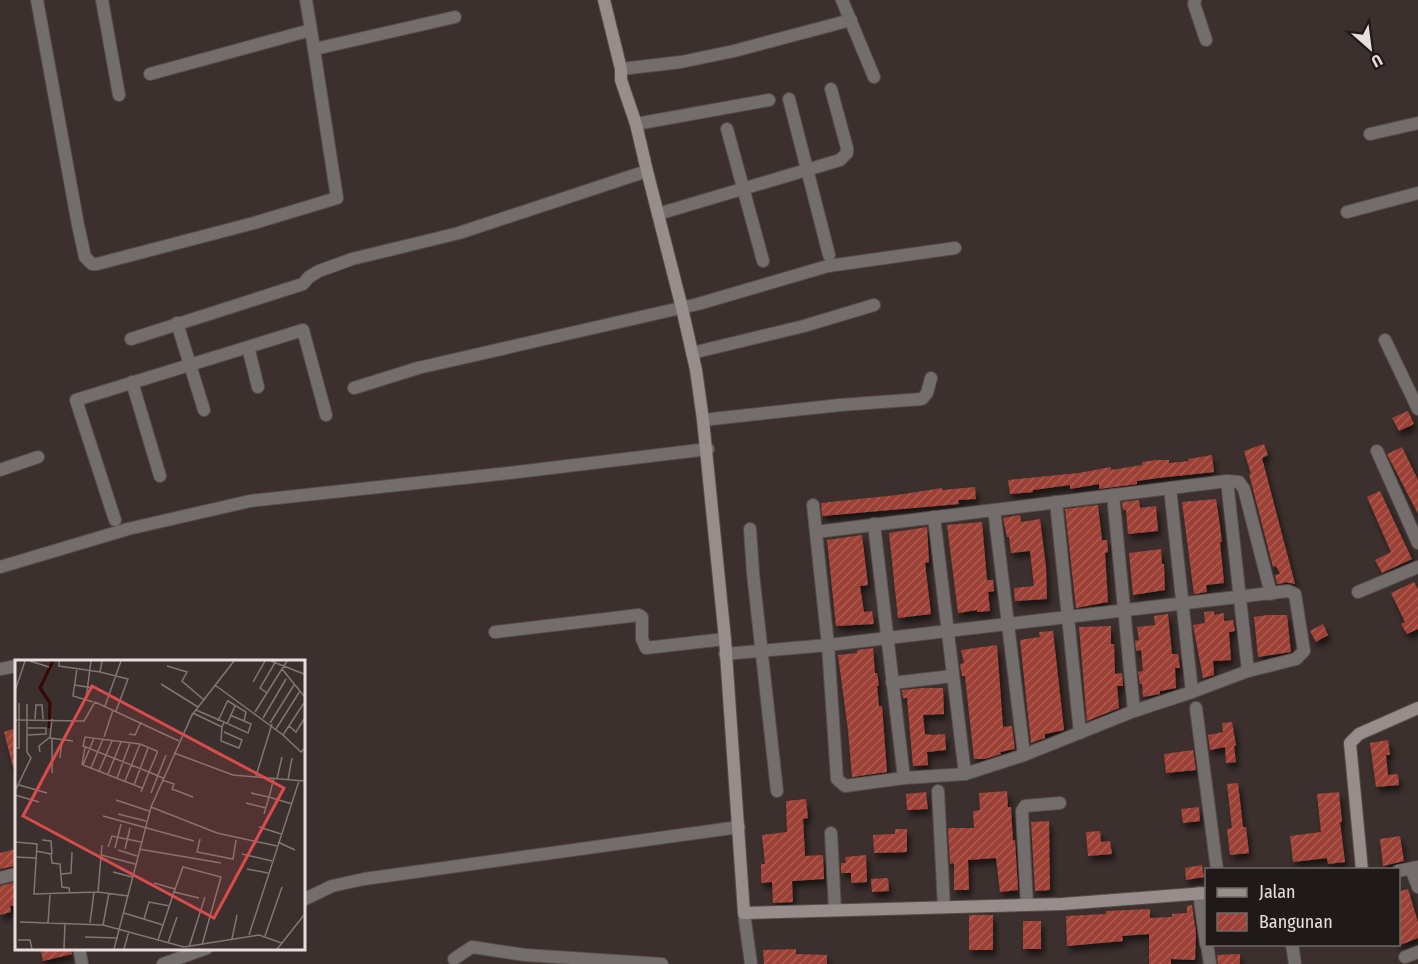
<svg xmlns="http://www.w3.org/2000/svg" width="1418" height="964" viewBox="0 0 1418 964" font-family="'Fira Sans Condensed',sans-serif">
	<style>
		.building { fill: url(#building-hatch); filter: url(#shadow) }
		.lines { fill: none; stroke-linecap: round; stroke-linejoin: round }
		.street-casing { stroke: #574c4a; stroke-width: 14 }
		.secondary-casing { stroke: #574c4a; stroke-width: 14 }
		.street { stroke: #736d6c; stroke-width: 12 }
		.secondary { stroke: #978d8b; stroke-width: 12 }
		.inset-river { fill: none; stroke: #360703; stroke-width: 3 }
		.inset-road { fill: none; stroke: #807674; stroke-width: 1.5 }
		.view { fill: #d94c4c; fill-opacity: 0.15; stroke: #d94c4c; stroke-width: 3 }
		.inset-edge { fill: none; stroke: #e7dedd; stroke-width: 3 }
	</style>
	<defs>
		<pattern id="building-hatch" width="6" height="6" patternUnits="userSpaceOnUse" patternTransform="scale(1.5)"><rect width="6" height="6" fill="#9d4135"/><path d="M-1 1l2-2M0 6l6-6M5 7l2-2" fill="none" stroke="#ab5c52"/></pattern>
		<filter id="shadow"><feDropShadow dx="3" dy="5.5" stdDeviation="3" flood-color="#0009"/></filter>
	</defs>
	<rect width="100%" height="100%" fill="#3c302e"/>
	<g class="building">
		<path d="M1408 411 1414 424 1399 431 1392 418Z"/>
		<path d="M1264 444 1268 455 1262 458 1295 584 1284 582V583L1277 584 1275 575 1280 574 1276 566 1273 567 1249 474H1251L1244 451Z"/>
		<path d="M1402 447 1418 480V514L1387 454Z"/>
		<path d="M1212 455 1214 472 1158 478 1137 481V484L1099 489V484L1070 489V485L1033 490V492L1010 494 1008 480 1079 473 1111 467V470L1142 465V462L1156 460H1169V463L1189 461 1188 459Z"/>
		<path d="M975 487 976 499 958 500 959 504 822 516 821 503 897 495 942 488V490Z"/>
		<path d="M1380 491 1412 559 1382 573 1375 560 1391 552 1367 497Z"/>
		<path d="M1216 499 1220 526 1222 542H1220L1224 583 1206 585 1207 592 1194 594 1182 502Z"/>
		<path d="M1139 500 1140 508 1156 506 1158 531 1128 534 1126 510H1123L1122 502Z"/>
		<path d="M1098 505 1102 540H1107L1108 552 1105 553 1108 602 1076 608 1065 509Z"/>
		<path d="M1020 515 1021 522 1040 519 1046 567 1047 599 1015 601 1014 588 1034 586 1030 551 1011 553 1009 537H1007L1003 518Z"/>
		<path d="M982 522 987 580H993L994 591 988 592 990 611 977 612V610L958 613 947 525Z"/>
		<path d="M927 527 929 562 925 563 931 614 898 618 889 533Z"/>
		<path d="M862 535 868 585 860 586 864 612 872 611 874 624 836 626 827 540Z"/>
		<path d="M1161 549 1162 564H1164L1165 590 1133 595 1129 553Z"/>
		<path d="M1414 582 1418 589V629L1407 634 1401 624 1405 622 1391 593Z"/>
		<path d="M1214 611V615L1224 613V621L1233 620 1235 631 1229 632 1231 660 1213 661 1214 675 1203 678 1193 625 1205 623 1204 612Z"/>
		<path d="M1168 614 1172 654H1178L1180 668H1175L1176 688 1160 691V694L1143 697 1142 684H1140L1138 672 1143 671 1141 650 1136 651 1135 641 1139 640 1137 627 1155 625 1154 616Z"/>
		<path d="M1268 615H1287L1291 652 1258 657 1254 617Z"/>
		<path d="M1323 624 1328 635 1316 642 1310 631Z"/>
		<path d="M1111 626V644H1114L1115 674 1122 673 1123 686H1117L1119 708 1087 721 1079 627Z"/>
		<path d="M1053 631 1064 730 1045 734V738L1031 743 1020 640 1040 637 1039 632Z"/>
		<path d="M997 645 1003 727 1012 726 1015 749 1000 752 1001 754 985 759H974L965 676H962L960 664 964 663 961 650Z"/>
		<path d="M873 648 875 673H877L879 686H877L879 706H882L887 772 852 777 848 730 838 655 857 653V650Z"/>
		<path d="M923 688H943L944 714 923 715 925 734 933 735 945 734 946 750 927 752 928 765 913 766 907 698H903L902 690Z"/>
		<path d="M1232 722 1236 745 1234 746 1236 762 1226 763 1225 747 1210 750 1208 735 1223 732 1222 723Z"/>
		<path d="M16 728V767H13L4 732Z"/>
		<path d="M1388 740 1390 755H1386L1388 775 1398 774 1399 785 1376 787 1370 743Z"/>
		<path d="M1193 750 1196 770 1166 773 1164 754Z"/>
		<path d="M1238 783 1243 827H1246L1249 853 1230 855 1227 829 1232 828 1227 784Z"/>
		<path d="M1007 791 1008 807H1011L1013 841 1015 840 1018 890 1000 892 996 858 968 860 969 890H954V863L950 864 948 828H974L973 811 980 810 979 793Z"/>
		<path d="M926 792 928 809 907 810 906 794Z"/>
		<path d="M1339 792 1342 822H1340L1345 862 1328 864 1327 858 1293 862 1290 836 1321 832 1317 794Z"/>
		<path d="M806 799 808 818 803 819 805 856 823 855 824 879 792 881 793 902 773 903 772 882 761 883V864H765L762 835 787 832 786 801Z"/>
		<path d="M1199 807 1200 821 1183 823 1181 809Z"/>
		<path d="M1049 821 1050 890 1035 891 1031 822Z"/>
		<path d="M895 829H907V852L874 853 873 835 895 834Z"/>
		<path d="M1100 831 1101 842 1110 841 1112 854 1088 856 1086 832Z"/>
		<path d="M1400 836 1404 861 1383 866 1380 839Z"/>
		<path d="M16 849V866L0 869V853Z"/>
		<path d="M866 855 867 882 851 883V873H841V863H846L845 857Z"/>
		<path d="M1202 865 1204 877 1186 880 1185 868Z"/>
		<path d="M888 878 889 891 872 892 871 879Z"/>
		<path d="M16 882V905L10 906 11 912 0 915V886Z"/>
		<path d="M1408 889 1418 922V938L1398 946V892Z"/>
		<path d="M1192 905 1196 933 1195 960 1171 959V964H1149V934L1122 936 1123 941 1067 946 1066 916 1106 914V911L1150 909V918L1172 917V914L1187 913V906Z"/>
		<rect x="969" y="915" width="24" height="35"/>
		<rect x="1023" y="921" width="18" height="28"/>
		<path d="M40 948H71L72 954 43 961Z"/>
		<path d="M796 949V954L827 955V964H764L763 950Z"/>
		<path d="M1240 954V964H1218L1217 955Z"/>
	</g>
	<g class="lines">
		<defs>
			<g id="street">
				<path d="M37 0 78 225 85 257 92 264H97L254 223 337 198 311 30"/>
				<path d="M102 0 119 95"/>
				<path d="M842 0 874 77"/>
				<path d="M1195 0 1194 4 1206 40"/>
				<path d="M315 49 455 17"/>
				<path d="M621 69 681 62 734 51 851 20"/>
				<path d="M150 74 311 30 306 0"/>
				<path d="M789 99 829 255"/>
				<path d="M636 124 769 100"/>
				<path d="M727 129 763 261"/>
				<path d="M1370 134 1418 123"/>
				<path d="M1347 212 1418 193"/>
				<path d="M658 214 840 160 847 153V148L831 89"/>
				<path d="M177 323 204 410"/>
				<path d="M131 339 303 284 309 277 319 271 352 259 459 233 647 171"/>
				<path d="M1385 340 1418 409"/>
				<path d="M248 347 258 387"/>
				<path d="M692 353 804 326 874 305"/>
				<path d="M132 382 160 476"/>
				<path d="M354 388 418 368 698 304 828 266 955 248"/>
				<path d="M703 420 840 405 922 399 927 393 931 378"/>
				<path d="M1377 451 1418 543"/>
				<path d="M0 470 38 457"/>
				<path d="M1227 481 1248 671"/>
				<path d="M1170 488 1192 692"/>
				<path d="M1113 495 1134 711"/>
				<path d="M1056 502 1080 733"/>
				<path d="M994 510 1024 755"/>
				<path d="M934 517 965 774"/>
				<path d="M115 520 76 400 303 330 326 415"/>
				<path d="M874 524 904 778"/>
				<path d="M750 529 753 573 777 791"/>
				<path d="M816 532 1227 481 1239 482 1244 489 1271 594"/>
				<path d="M0 567 128 529 250 501 509 473 708 449"/>
				<path d="M1358 592 1418 567"/>
				<path d="M495 632 639 615 642 617V639L646 648 725 639"/>
				<path d="M725 654 828 645 1288 591 1295 594 1304 651 1296 659 1248 671 1192 692 1134 711 1024 755 965 774 904 778 845 786 837 779 828 645 813 505"/>
				<path d="M0 669 16 666"/>
				<path d="M892 683 953 676"/>
				<path d="M1196 708 1217 870"/>
				<path d="M938 791 944 907"/>
				<path d="M831 833 835 910"/>
				<path d="M1411 869 1418 887"/>
				<path d="M1398 871 1418 867"/>
				<path d="M0 878 16 874"/>
				<path d="M1199 893 1206 944"/>
				<path d="M303 900 332 886 364 879 739 827"/>
				<path d="M1027 905 1022 811 1025 806 1060 803"/>
				<path d="M744 913 751 964"/>
				<path d="M1207 944 1210 964"/>
				<path d="M1292 944 1295 964"/>
				<path d="M79 948 82 964"/>
				<path d="M1405 957 1418 952"/>
				<path d="M454 959 472 947 525 955 662 964"/>
				<path d="M163 964 207 948"/>
			</g>
			<g id="secondary">
				<path d="M604 0 621 69V80L636 124 647 171 682 308 696 370 703 420 725 639 744 913 1062 904 1206 893"/>
				<path d="M1362 870 1350 743 1359 734 1418 708"/>
			</g>
		</defs>
		<use href="#street" class="street-casing"/>
		<use href="#secondary" class="secondary-casing"/>
		<use href="#street" class="street"/>
		<use href="#secondary" class="secondary"/>
	</g>
	<g transform="translate(15 660)">
		<rect width="290" height="290" fill="#3c302e"/>
		<path class="inset-river" d="M34 68 35 43 25 28 38 1"/>
		<path class="inset-road" d="M15 1 34 7M44 1V6L85 12 87 1M256 1 289 14M152 6 172 12 167 21 189 40M62 8 58 36 78 42M267 9 289 36M85 12 113 19 101 51M238 22 250 1M146 24 183 47M60 25 78 28M200 25 268 75 289 43M0 31 10 1M252 33 245 28 261 1M71 39 76 1M213 41 231 52 229 61M90 46 106 1M181 50 209 62M240 52 272 1M178 53 207 67 206 81 224 88 227 80 209 72M248 58 271 19M20 59 21 45H27L28 59M0 60 69 61 80 42 164 81M203 61 213 40M255 63 279 25M212 64 220 46M274 66 281 72 289 59M207 67 209 62 233 73 236 64 215 55M261 69 285 31M114 74 120 75 126 62M167 74 207 96M12 75 31 74V68H13M268 75 286 92 289 89M89 77 98 50M35 78 58 81M0 88H4V43M25 92 24 86 35 77 37 59M159 93 218 115 289 121M45 98 47 80M67 105 70 87M68 105 127 128M68 105 79 78M76 108 88 79M84 111 97 81M37 113V79M93 114 106 82M241 116 257 64M102 118 115 83M259 118 254 137 277 144M262 119 267 97M147 120 159 124 157 129 178 137M273 120 277 98M110 121 125 84M4 125 32 133M119 125 133 88M0 131 16 98 12 92V44M126 132 134 112 142 93V91L125 84 70 77 68 86 134 112 148 118M136 133 151 95M236 133 254 137 249 154M0 135 24 142M101 140 134 151M231 143 251 148M136 147 202 173 262 186M103 154 131 161M88 156 179 181M244 167 266 174M185 179 182 192 218 199 221 180M27 180 36 181 37 194M0 182 22 184 19 234M263 182 280 190M93 187 97 176 126 182M100 188 106 164M110 189 115 168M124 189 206 203M103 190 122 196M21 191 36 194 37 203 45 204 47 227 54 228 55 234M227 194 257 201M86 195 120 204M0 197 21 198M232 209 253 213M98 212 117 217M46 214 56 213 57 192M139 223 160 229M83 232 87 185M159 232 168 207 206 217 187 285M18 234 83 232 113 236M109 253 148 265 143 280M129 259 134 242 155 246M5 262 88 265 169 287 244 275 267 283 262 289M33 263 35 235M75 263 79 232M88 265 94 233M148 265 159 232 184 238M234 275 284 121M250 276 267 227M70 277 103 278M217 279 222 255M3 280H15L17 289M153 283 162 257M267 283 289 255M174 287 190 237M49 289 50 263M99 289 136 147 177 55 219 1M109 289 114 271"/>
		<path class="view" d="M77 26 269 128 199 258 8 156Z"/>
		<rect width="290" height="290" class="inset-edge"/>
	</g>
	<rect x="1205" y="868" width="195" height="78" fill="#1f1918" stroke="#6f6867" stroke-width="1.5"/>
	<rect x="1217" y="888" width="30" height="9" fill="#978d8b" stroke="#6f6867" stroke-width="1.5"/>
	<text x="1259" y="898" font-size="18" fill="#e7dedd">Jalan</text>
	<rect x="1217" y="913" width="30" height="18" fill="url(#building-hatch)" stroke="#6f6867" stroke-width="1.5"/>
	<text x="1259" y="928" font-size="18" fill="#e7dedd">Bangunan</text>
	<g transform="translate(1370 48) rotate(152)" stroke="#1f1918" stroke-width="4.5" paint-order="stroke">
	<path d="M0-4.5L10 22L0 15L-10 22Z" fill="#e7dedd"/>
	<text y="-9" font-size="16" font-weight="bold" text-anchor="middle" fill="#e7dedd">U</text>
	</g>
</svg>
